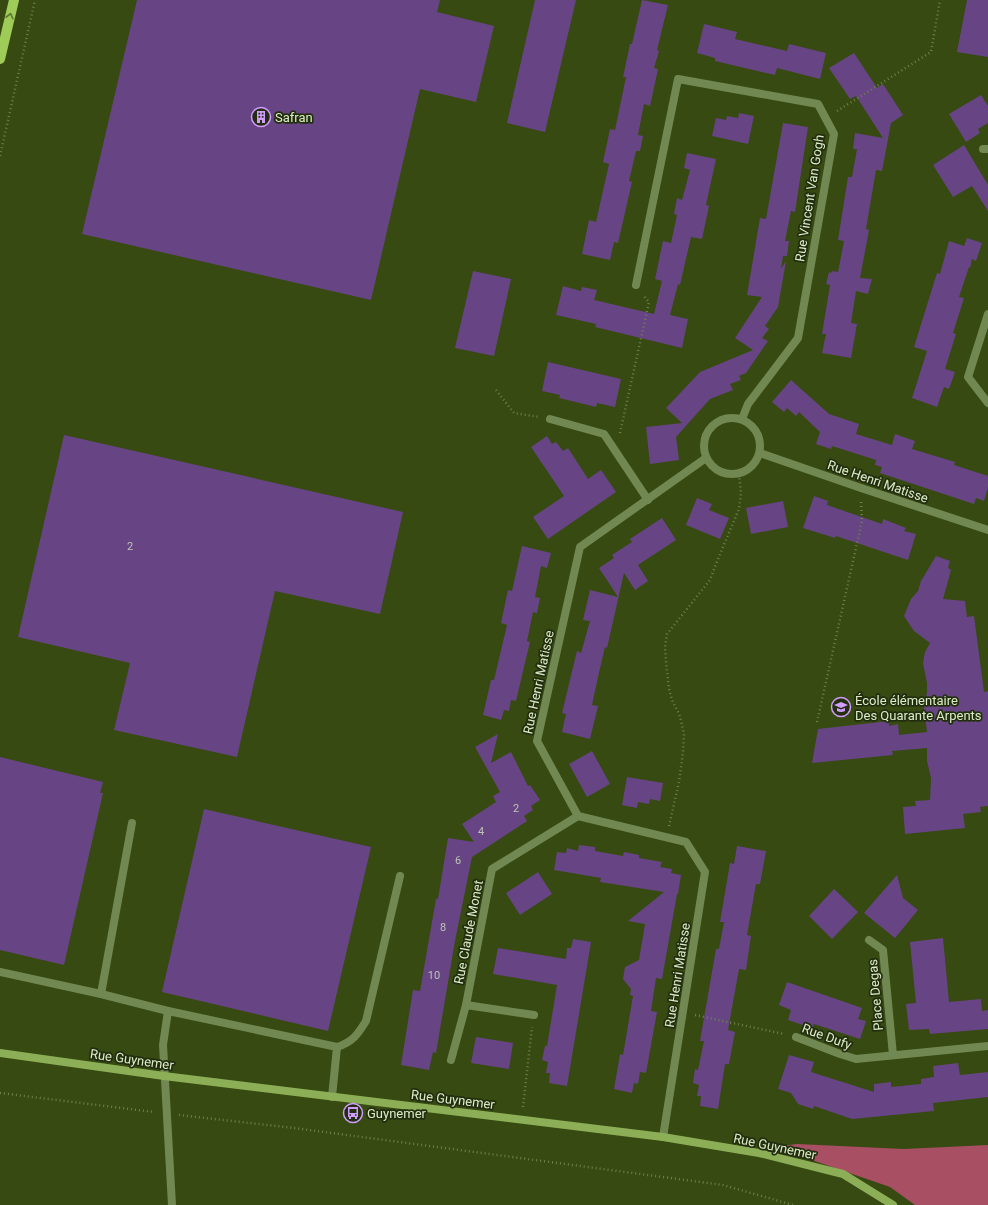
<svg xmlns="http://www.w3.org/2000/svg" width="988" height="1205" viewBox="0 0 988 1205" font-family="Roboto,sans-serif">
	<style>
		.forest { fill: #a94f64 }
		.building { fill: #674584 }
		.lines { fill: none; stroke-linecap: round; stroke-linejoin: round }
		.path { stroke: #6e814e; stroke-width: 2.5; stroke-dasharray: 1 3; stroke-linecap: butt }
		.lane { stroke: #728853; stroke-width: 8 }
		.street { stroke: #728853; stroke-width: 8 }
		.secondary { stroke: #8cae57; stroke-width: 8 }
		.primary { stroke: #9fcb58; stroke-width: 10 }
		.oneway { stroke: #5a7530 }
		.labels { text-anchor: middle; stroke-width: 3.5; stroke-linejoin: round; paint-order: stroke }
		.number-label { font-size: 11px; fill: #bec2b6 }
		.poi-label { font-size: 13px; fill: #dbecc6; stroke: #222e0f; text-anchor: start }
		.street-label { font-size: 13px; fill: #dbecc6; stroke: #222e0f }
	</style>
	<rect width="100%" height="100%" fill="#364a11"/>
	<path class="forest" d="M797 1144 904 1149 988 1145V1205H915L890 1187 774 1147Z"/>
	<g class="building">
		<path d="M137 0H440L437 12 494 26 476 102 420 89 371 300 82 234Z"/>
		<path d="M535 0H576L545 132 507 123Z"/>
		<path d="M642 0 668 5 657 50 659 51 654 68 658 69 650 106 644 104 638 135 643 136 640 151H636L629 181 632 182 618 243 614 242 610 260 582 254 589 220 596 222 609 164 603 162 610 129 615 130 626 77H623L630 44H632Z"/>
		<path d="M967 0H988V57L957 52Z"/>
		<path d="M704 24 737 32 735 39 787 51 789 44 826 53 820 79 777 68 775 75 715 61V58L697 53Z"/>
		<path d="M854 53 877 88 883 84 903 115 891 123 882 171 876 170 866 229 869 230 860 278 872 279 868 294 856 291 851 323 857 324 851 358 822 353 826 334H822L830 285 826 284 829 272 831 273 832 271 838 272 844 241 838 240 848 177H852L857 149H853L855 133 883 138 856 96 850 99 829 68Z"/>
		<path d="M981 95 988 106V123L978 129 980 133 966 142 949 114Z"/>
		<path d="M739 113 754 116 748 144 712 136 716 118 726 120 727 116 738 118Z"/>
		<path d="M783 123 808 127 795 212 791 211 785 241H789L787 256H783L781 269 786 261 778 307 765 326 769 329 762 338 768 341 746 373 739 376 741 380 730 384 733 390 710 399 676 437 679 460 650 464 646 427 682 423 666 408 700 372 753 350 735 338 762 297 747 295 760 218 766 219Z"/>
		<path d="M964 145 988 185V211L972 186 953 197 933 165Z"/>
		<path d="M687 153 716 159 706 205 709 206 702 239 691 237 680 285 678 284 670 315 688 319 682 348 595 327 596 324 556 315 563 286 581 291 582 287 597 290 594 300 654 314 662 281 655 279 663 241 671 243 677 215 674 214 677 198 682 200 690 170 684 168Z"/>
		<path d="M967 238 982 243 976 261 972 259 970 268 969 267 959 297 964 298 953 333 956 334 945 369 955 372 949 389 944 387 937 407 912 398 927 351 914 347 937 273 940 274 949 241 964 246Z"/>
		<path d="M473 271 511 279 494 356 455 348Z"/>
		<path d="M548 362 621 379 615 407 597 403 596 407 580 403 559 398 560 395 542 391Z"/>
		<path d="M791 380 829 414 859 424 856 434 892 445 895 434 915 441 912 449 955 462 954 465 988 476V487L984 501 976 498 974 504 880 473 882 467 875 465 876 460 832 446 831 449 816 444 820 432 799 412 796 416 787 408 784 412 772 402Z"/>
		<path d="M64 435 403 512 380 614 275 591 237 757 114 730 130 663 18 637Z"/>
		<path d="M547 436 552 444 556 442 563 451 568 448 588 479 601 470 616 492 548 539 533 517 564 496 531 447Z"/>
		<path d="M814 496 828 501 827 505 882 524 883 519 906 528 904 531 916 534 908 560 836 536 835 538 803 528Z"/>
		<path d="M697 498 712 504 709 510 729 518 720 539 686 525Z"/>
		<path d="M783 501 788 527 751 534 746 508Z"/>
		<path d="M662 518 676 540 638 565 648 581 635 590 624 573 607 648 605 647 598 677 592 705 598 706 590 739 562 732 566 714 562 713 577 651 581 653 590 621 583 620 590 590 618 597 599 568 614 558 612 555 632 542 630 539Z"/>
		<path d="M522 546 551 553 547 568 541 566 535 597 540 598 537 613 533 612 527 641 530 642 516 701 511 700 509 711 504 710 501 720 483 715 491 680H494L507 625 501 623 508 590 512 591Z"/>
		<path d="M936 556 950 561 948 568 951 570 943 599 965 601 967 617 974 616 984 692 988 691V806L980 807 981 812 963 814 965 828 905 834 903 807 916 806 915 801 930 800 931 778 927 761V748L892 751 893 755 812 763 818 729 889 721V726L898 724 899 735 927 732 924 709 927 692V683L923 663 925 652 930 643 914 631 904 616 911 599 918 591 921 581Z"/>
		<path d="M498 734 491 763 511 752 528 786 530 785 540 800 531 806 533 810 524 816 527 821 472 857 455 941 436 1053 433 1052 429 1070 401 1065 413 990 420 991 436 899H438L448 838 474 842 462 824 496 802 493 796 500 792 475 747Z"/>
		<path d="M592 751 610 784 587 797 569 764Z"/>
		<path d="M0 757 103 782 100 793H103L64 965 0 950Z"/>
		<path d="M627 777 663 783 660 801 650 799 649 804 638 802 637 808 622 805Z"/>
		<path d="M204 809 371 847 328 1031 162 992Z"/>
		<path d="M579 845 595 847V851L623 856 624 852 639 855V858L662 862 660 867 672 869 671 873 681 875 678 894H677L662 979 656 978 651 1011 657 1012 646 1073 640 1072 638 1084 634 1083 632 1093 614 1089 620 1054 623 1055 633 996 630 995 631 989 623 979 625 967 639 960 645 924 628 921 664 892 600 882 601 878 554 870 557 852 566 853 567 848 578 851Z"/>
		<path d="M737 846 766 851 760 884H756L747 935 751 936 746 970 739 969 728 1030 735 1032 729 1064H725L718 1109 700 1106 701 1096H697L699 1085 693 1083 695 1069 698 1070 704 1041H700L716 949H719L724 922H720L730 863 734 864Z"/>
		<path d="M538 872 552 894 520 915 506 893Z"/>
		<path d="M897 875 903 898 918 910 895 938 864 913Z"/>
		<path d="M834 889 858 912 832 939 809 916Z"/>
		<path d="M943 938 949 1002 981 999 982 1011 988 1010V1029L930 1034 929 1029 909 1030 906 1004 916 1003 910 942Z"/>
		<path d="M573 939 591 942 567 1086 549 1083 550 1073H546L548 1062 542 1060 545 1046H547L557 985 493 974 498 948 566 959 567 948H571Z"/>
		<path d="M787 982 862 1008 858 1019 866 1021 860 1039 814 1024 812 1028 788 1020 791 1010 779 1005Z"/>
		<path d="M476 1037 513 1043 509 1069 471 1063Z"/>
		<path d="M789 1055 814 1062 811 1072 874 1092V1084L891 1082V1087L921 1084V1079L934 1077 933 1066 958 1063 960 1075 988 1072V1097L933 1103 934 1111 852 1119 814 1106 813 1109 798 1104 791 1093 778 1089Z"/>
	</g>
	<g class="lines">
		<g class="path">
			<path d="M837 111 931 52 940 0"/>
			<path d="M0 156 35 0"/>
			<path d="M496 390 514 413 539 417"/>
			<path d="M620 433 649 302 643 295"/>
			<path d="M817 722 862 521 861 501"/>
			<path d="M669 826 679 782 683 752 684 734 680 716 672 700 669 689 666 662 665 647 667 634 710 580 718 559 739 509 741 493 739 474"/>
			<path d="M695 1015 784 1034"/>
			<path d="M0 1093 154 1112"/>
			<path d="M523 1107 532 1027"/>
			<path d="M179 1115 294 1128 723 1185 793 1205"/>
		</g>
		<g class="lane">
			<path d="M132 823 101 994 168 1011"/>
			<path d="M0 972 101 994"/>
			<path d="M337 1047C353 1042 358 1034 366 1021L400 876"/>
			<path d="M172 1205 163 1045 168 1011 337 1047 332 1097"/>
		</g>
		<g class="street">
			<path d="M983 149H988"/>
			<path d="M636 285 678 79 818 104 834 134 798 338 748 404 742 419"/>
			<path d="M988 314 968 377 988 403"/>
			<circle cx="732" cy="446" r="28"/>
			<path d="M550 419 604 434 648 500"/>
			<path d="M760 453 861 488 988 530"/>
			<path d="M869 940 883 950 893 1055"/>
			<path d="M534 1015 466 1005 492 869 578 816"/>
			<path d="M796 1037 840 1054 856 1059 988 1046"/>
			<path d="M451 1060 466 1005"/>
			<path d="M663 1137 705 872 686 842 578 816 537 741 580 547 706 458"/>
		</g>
		<path class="secondary" d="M0 1053 164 1076 663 1137 759 1153 843 1174 893 1205"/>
		<path class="primary" d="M0 59 14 0"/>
	</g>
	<defs><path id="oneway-chevron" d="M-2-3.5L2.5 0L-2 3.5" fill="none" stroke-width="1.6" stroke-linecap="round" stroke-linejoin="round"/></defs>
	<use class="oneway" href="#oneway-chevron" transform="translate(10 16) rotate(-77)"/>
	<defs>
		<symbol id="building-ring" viewBox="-11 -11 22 22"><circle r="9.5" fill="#222e0f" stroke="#d09dff" stroke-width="1.5"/><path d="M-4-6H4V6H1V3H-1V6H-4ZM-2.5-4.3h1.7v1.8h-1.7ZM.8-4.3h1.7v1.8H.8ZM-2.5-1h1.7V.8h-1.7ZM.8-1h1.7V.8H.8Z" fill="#d09dff"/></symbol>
		<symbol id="school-ring" viewBox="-11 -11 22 22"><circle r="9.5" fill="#222e0f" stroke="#d09dff" stroke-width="1.5"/><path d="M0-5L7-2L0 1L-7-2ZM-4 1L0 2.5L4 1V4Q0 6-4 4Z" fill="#d09dff"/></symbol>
		<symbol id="bus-ring" viewBox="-11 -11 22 22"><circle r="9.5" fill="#222e0f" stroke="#d09dff" stroke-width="1.5"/><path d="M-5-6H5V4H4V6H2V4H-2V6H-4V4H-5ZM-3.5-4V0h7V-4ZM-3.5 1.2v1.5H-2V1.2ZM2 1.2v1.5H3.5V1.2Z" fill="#d09dff"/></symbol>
	</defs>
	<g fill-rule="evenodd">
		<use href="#building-ring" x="250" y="106" width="22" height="22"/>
		<use href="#school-ring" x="830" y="696" width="22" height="22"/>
		<use href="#bus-ring" x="342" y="1102" width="22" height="22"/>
	</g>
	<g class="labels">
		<g class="number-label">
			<text x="130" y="550">2</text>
			<text x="516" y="812">2</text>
			<text x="481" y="835">4</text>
			<text x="458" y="864">6</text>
			<text x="443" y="931">8</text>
			<text x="434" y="979">10</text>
		</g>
		<g class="poi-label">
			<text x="275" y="122">Safran</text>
			<text x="855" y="705">École élémentaire<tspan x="855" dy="15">Des Quarante Arpents</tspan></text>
			<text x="367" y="1118">Guynemer</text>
		</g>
		<g class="street-label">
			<text transform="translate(809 198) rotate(-81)" y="5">Rue Vincent Van Gogh</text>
			<text transform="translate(878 481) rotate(19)" y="5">Rue Henri Matisse</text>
			<text transform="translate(538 682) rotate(-78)" y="5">Rue Henri Matisse</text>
			<text transform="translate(468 932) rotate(-79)" y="5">Rue Claude Monet</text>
			<text transform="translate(677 975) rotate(-81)" y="5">Rue Henri Matisse</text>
			<text transform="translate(875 995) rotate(-95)" y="5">Place Degas</text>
			<text transform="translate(827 1036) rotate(20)" y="5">Rue Dufy</text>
			<text transform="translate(132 1059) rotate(8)" y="5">Rue Guynemer</text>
			<text transform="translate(453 1099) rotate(7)" y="5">Rue Guynemer</text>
			<text transform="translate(775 1146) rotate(12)" y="5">Rue Guynemer</text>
		</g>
	</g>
</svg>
